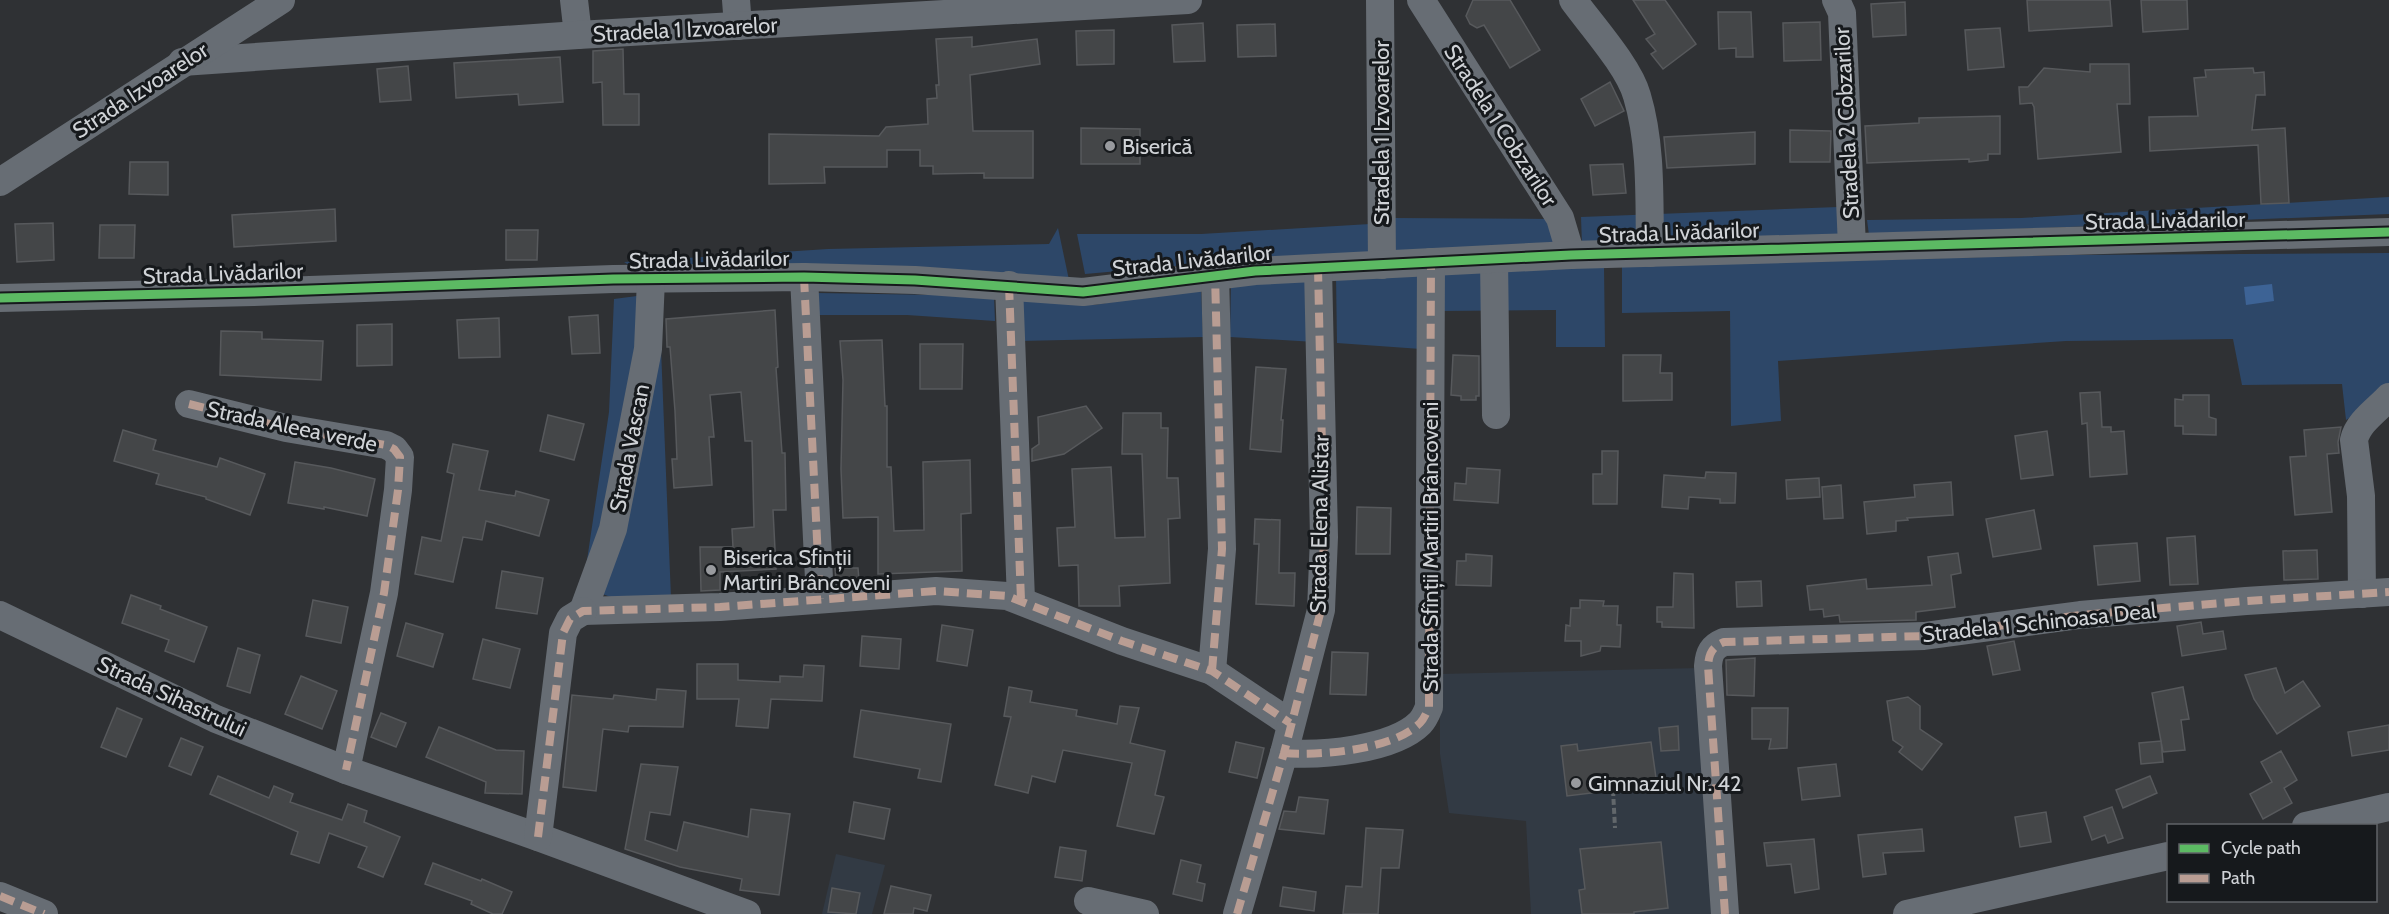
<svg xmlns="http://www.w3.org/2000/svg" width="2389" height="914" viewBox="0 0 2389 914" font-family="Cabin,sans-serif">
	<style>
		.built { fill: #323a44 }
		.green { fill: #2d4768 }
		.water { fill: #3d6395 }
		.building { fill: #444648; stroke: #57595c; stroke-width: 1.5 }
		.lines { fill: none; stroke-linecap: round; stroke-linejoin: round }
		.path { stroke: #62676b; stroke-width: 4; stroke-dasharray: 6 3; stroke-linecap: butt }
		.minor { stroke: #676d74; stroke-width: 28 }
		.quiet { stroke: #b99d93; stroke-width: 8; stroke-dasharray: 15 8; stroke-linecap: butt }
		.cycleway-casing { stroke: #16191c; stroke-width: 13 }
		.cycleway { stroke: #5cba63; stroke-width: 9 }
		.poi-dot { fill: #989a9e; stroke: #16191c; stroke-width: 2 }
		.labels { text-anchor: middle; stroke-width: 6; stroke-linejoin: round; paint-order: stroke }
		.street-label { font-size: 22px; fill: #d0d3d7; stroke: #16191c }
		.poi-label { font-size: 22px; fill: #d0d3d7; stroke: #16191c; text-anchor: start }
	</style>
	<rect width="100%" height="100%" fill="#2f3134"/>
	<g class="built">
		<path d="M1700 668 1706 844 1714 851 1719 914H1531L1526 821 1449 813 1440 754V674Z"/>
		<path d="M836 854 885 865 872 914H822Z"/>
	</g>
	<g class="green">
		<path d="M2389 197V214L1869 235 1867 220 2021 218Z"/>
		<path d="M1838 207 1839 235 1582 245 1581 217Z"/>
		<path d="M1392 218 1553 219 1558 247 1392 252Z"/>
		<path d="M1370 224 1371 254 1265 258 1085 274 1077 234H1201Z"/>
		<path d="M1058 228 1069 280 639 271 624 262 828 249 1049 244Z"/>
		<path d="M2389 253V389L2379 400 2346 420 2342 384 2242 385 2233 339 2066 341 1778 361 1781 421 1731 426 1730 311 1622 313V266L2068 255Z"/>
		<path d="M1604 266 1605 347H1556V310L1439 311V275Z"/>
		<path d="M1422 273 1421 349 1337 343 1336 276Z"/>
		<path d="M1313 277 1315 342 1230 337 1231 282Z"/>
		<path d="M1201 288 1203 337 1019 341 1020 299 1094 305Z"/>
		<path d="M817 293 994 296 995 321 907 315H817Z"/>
		<path d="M637 296 643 311 598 543 582 594 609 412 614 299Z"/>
		<path d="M659 299 671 598 616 599 597 592Z"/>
	</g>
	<path class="water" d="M2272 284 2274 301 2246 305 2244 287Z"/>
	<g class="building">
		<path d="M1473 0H1510L1540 50 1510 68 1484 25 1477 28 1470 24 1466 16Z"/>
		<path d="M1633 0H1665L1696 44 1663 69 1651 54 1656 51 1646 39 1655 34Z"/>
		<path d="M2027 0H2110L2112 26 2029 31Z"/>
		<path d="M2141 0H2187L2188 29 2143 32Z"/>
		<path d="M1905 2 1906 35 1873 37 1871 4Z"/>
		<path d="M1718 12H1751L1753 57H1736V48L1719 49Z"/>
		<path d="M1820 22 1821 60 1784 61 1783 23Z"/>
		<path d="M1203 23 1205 61 1174 62 1172 25Z"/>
		<path d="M1275 24 1276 56 1238 57 1237 25Z"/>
		<path d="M2000 28 2004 67 1968 70 1965 30Z"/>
		<path d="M1114 30V64L1077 65 1076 31Z"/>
		<path d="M972 37V47L1037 39 1040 64 970 75 973 131H1033V178H984V173L933 174V166H920V150H887V167H824L825 183 769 184V134L879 136 886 127 928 124 927 99 937 98 936 85H939L936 39Z"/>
		<path d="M623 49 624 94H639V125H603L602 82 593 83V51Z"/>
		<path d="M560 57 563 102 519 105 518 94 456 98 454 63Z"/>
		<path d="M2090 64H2129L2130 104H2117L2121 152 2038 159 2034 107 2032 103 2020 104 2019 87H2028L2044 68 2090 72Z"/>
		<path d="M408 66 411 100 380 102 377 69Z"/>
		<path d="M2253 68 2254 73 2264 72 2265 95H2256L2252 130 2285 128 2289 203 2261 204 2258 145 2150 151 2149 117 2198 116 2194 78 2206 77 2205 70Z"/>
		<path d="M1610 82 1624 111 1595 126 1581 99Z"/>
		<path d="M2000 116V154H1988V160L1969 162V159L1867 163 1865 126 1919 123V118Z"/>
		<path d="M1081 128 1140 129V164H1081Z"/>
		<path d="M1790 130 1831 131 1830 162H1790Z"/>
		<path d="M1755 132V164L1667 168 1664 137Z"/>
		<path d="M130 162H168V195L129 194Z"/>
		<path d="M1623 164 1626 193 1593 195 1590 165Z"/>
		<path d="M335 209 336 241 234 247 232 215Z"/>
		<path d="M53 223 54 260 17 262 15 224Z"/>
		<path d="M100 225H135L134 258H99Z"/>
		<path d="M506 230H538L537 260H506Z"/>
		<path d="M775 310 778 367 776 368 782 453H785L786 510H773L776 569 720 572V590L701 591 700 547H733L732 529 754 527 752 441H745L741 392 710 395 714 437H709L712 485 674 488 672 459H677L675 411 670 347H667L666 319Z"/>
		<path d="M598 315 600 353 572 354 569 317Z"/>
		<path d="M499 318 500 357 459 358 457 320Z"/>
		<path d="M392 324V365L357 366V325Z"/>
		<path d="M221 331 262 332V339L323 341 321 380 220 375Z"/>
		<path d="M882 340 885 406H887V467H891L894 531 924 530 923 462 970 460 971 513 961 514 962 571 878 574V517L843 518 841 469 843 380 840 341Z"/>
		<path d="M920 344H963L962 389H920Z"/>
		<path d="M1453 355 1479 356V396H1476V400H1461V396L1451 395Z"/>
		<path d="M1623 355H1661L1660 373H1672V400L1623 401Z"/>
		<path d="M1256 367 1286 369 1281 420H1283L1281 452 1250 449Z"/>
		<path d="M2100 392 2102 427H2111V432L2124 431 2127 474 2090 477 2087 423 2082 424 2080 393Z"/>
		<path d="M2183 395H2209V417L2216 419V435L2183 434V426H2175V399L2183 400Z"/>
		<path d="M1086 406 1102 428 1064 454 1032 461V449L1039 444 1038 417Z"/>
		<path d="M1123 413H1161V428H1168L1167 478H1178L1180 518 1168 519 1170 583 1119 586 1120 606H1079L1078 565 1059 566 1057 528 1075 527 1072 469 1111 467 1115 538 1145 537 1142 454H1122Z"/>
		<path d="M548 415 584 424 574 460 540 451Z"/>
		<path d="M2341 427 2338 442 2339 453 2327 454 2332 512 2295 515 2290 457 2306 456 2304 430Z"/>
		<path d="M123 430 156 440 153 450 217 467 220 458 265 474 250 515 206 499V497L156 484 159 474 114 461Z"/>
		<path d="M2047 431 2053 475 2021 479 2015 436Z"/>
		<path d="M453 444 488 451 479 490 515 496 516 491 549 500 539 536 486 521 482 540 463 537 453 582 415 574 422 537 441 541 454 474 447 472Z"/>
		<path d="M1602 451H1618L1617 504H1593V474H1602Z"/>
		<path d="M295 462 331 468 375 479 367 516 324 507V509L288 503Z"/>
		<path d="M1467 468 1500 470 1498 503 1454 500 1455 483 1466 484Z"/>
		<path d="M1706 472 1736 473 1735 503H1720V499L1689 497 1688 509 1662 507 1664 475 1705 478Z"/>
		<path d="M1819 478 1820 497 1787 499 1786 480Z"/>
		<path d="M1951 482 1953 515 1907 518 1908 520 1896 521V531L1867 534 1864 502 1915 497 1914 485Z"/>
		<path d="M1841 485 1843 518 1824 519 1822 487Z"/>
		<path d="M1357 507 1391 508 1390 554H1356Z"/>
		<path d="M2034 510 2041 549 1993 557 1986 519Z"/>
		<path d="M1255 519 1280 520 1279 573H1295L1294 606 1256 604 1259 544H1254Z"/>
		<path d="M2195 536 2198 584 2170 585 2167 538Z"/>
		<path d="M2137 543 2140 581 2098 585 2094 546Z"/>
		<path d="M2317 550 2318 579 2284 580 2283 551Z"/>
		<path d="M1958 553 1961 573 1951 575 1955 607 1916 612V620L1840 622 1839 615 1824 617 1823 609 1810 610 1807 586 1866 579 1867 589 1932 585 1928 557Z"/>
		<path d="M1466 554 1492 556 1491 586 1456 585 1457 561H1466Z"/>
		<path d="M835 568H858L859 580 836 582Z"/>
		<path d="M502 571 543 578 537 614 496 608Z"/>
		<path d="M1674 573 1693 574 1694 628 1662 627V622H1657V607H1673Z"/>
		<path d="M1761 581 1762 606 1737 607 1736 582Z"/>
		<path d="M131 595 161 606 160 609 207 627 194 662 165 651 169 640 122 623Z"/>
		<path d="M313 600 348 607 341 643 306 636Z"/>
		<path d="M1580 600 1604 601 1603 606H1618L1617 625H1621L1620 647 1601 646 1600 651 1581 656V641H1565L1566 625 1570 626 1571 608H1580Z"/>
		<path d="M2201 622 2203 634 2223 631 2226 649 2182 656 2177 626Z"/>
		<path d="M406 623 443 634 433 667 397 656Z"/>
		<path d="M942 625 973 630 967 666 937 661Z"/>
		<path d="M862 636 901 639 899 669 860 666Z"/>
		<path d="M483 639 520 649 510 688 473 679Z"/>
		<path d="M2014 641 2020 670 1993 675 1987 646Z"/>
		<path d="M238 648 260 655 250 693 227 686Z"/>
		<path d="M1332 652 1368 653 1366 695 1330 694Z"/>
		<path d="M1755 658 1754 696 1727 695 1726 660Z"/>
		<path d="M697 664H738V680L780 682V676L803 677 804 665 824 666 822 701 771 699 768 728 736 726 739 699H697Z"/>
		<path d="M2276 668 2285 693 2303 681 2320 706 2277 734 2254 699 2245 675Z"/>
		<path d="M301 676 337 691 322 729 285 714Z"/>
		<path d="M1009 687 1032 691 1030 702 1077 710 1076 716 1117 724 1120 706 1139 708 1130 743 1165 751 1155 795 1164 797 1154 834 1117 826 1132 763 1063 750 1055 782 1032 776 1028 793 995 785 1011 717 1004 716Z"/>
		<path d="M2183 687 2189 719 2181 720 2185 750 2163 752 2152 693Z"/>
		<path d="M657 689 686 691 683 727 629 726 628 732 603 729 596 791 563 787 572 695 613 699 614 695 656 700Z"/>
		<path d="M1908 697 1920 706V729L1942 744 1922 770 1899 752 1903 747 1893 740 1887 701Z"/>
		<path d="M117 708 142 719 126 757 101 747Z"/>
		<path d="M1752 708H1788L1787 748 1769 749 1771 739H1752Z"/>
		<path d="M861 710 951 724 941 782 918 778 920 769 854 757Z"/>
		<path d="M381 713 406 723 396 747 371 737Z"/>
		<path d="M2389 725V750L2352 756 2348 732Z"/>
		<path d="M1678 726 1679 750 1661 751 1659 728Z"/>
		<path d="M439 727 496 750 524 751 522 794 485 793 486 782 426 757Z"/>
		<path d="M181 738 203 747 191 775 169 766Z"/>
		<path d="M2161 741 2163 762 2141 764 2139 743Z"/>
		<path d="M1236 742 1264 748 1257 778 1229 772Z"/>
		<path d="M1651 742 1657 785 1567 796 1561 746 1577 744 1578 751Z"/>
		<path d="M2281 751 2297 780 2284 788 2292 803 2263 819 2250 794 2272 782 2261 762Z"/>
		<path d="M641 764 678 767 670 815 650 812 645 840 677 851 684 822 748 837 751 809 790 814 779 895 740 890 742 879 680 867 625 849Z"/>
		<path d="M1836 764 1840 796 1802 800 1798 768Z"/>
		<path d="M218 776 269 798 274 786 293 794 290 802 342 820 348 804 367 811 364 822 400 837 383 877 358 867 367 847 329 833 319 863 291 854 298 832 210 794Z"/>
		<path d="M2150 776 2157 793 2123 808 2116 790Z"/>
		<path d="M1299 797 1328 800 1324 834 1279 829 1284 811 1296 812Z"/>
		<path d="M854 802 890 809 884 839 849 832Z"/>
		<path d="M2112 807 2123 838 2108 843 2105 835 2092 840 2084 817Z"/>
		<path d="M2046 812 2051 842 2020 847 2015 817Z"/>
		<path d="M1366 828 1403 830 1399 868H1381L1378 914H1343L1346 886 1362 887Z"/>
		<path d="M1922 829 1924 851 1883 853 1886 874 1863 877 1858 835Z"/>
		<path d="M1814 839 1819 889 1795 893 1791 864 1767 866 1764 843Z"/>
		<path d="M1661 842 1668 908 1634 912V914H1582L1579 890 1585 889 1580 849Z"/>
		<path d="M1060 847 1086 851 1082 881 1055 877Z"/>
		<path d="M1181 860 1201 865 1197 882 1205 884 1202 901 1173 894Z"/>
		<path d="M433 863 481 881 482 879 512 892 502 914H493L471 904 472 901 425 884Z"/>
		<path d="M891 886 931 895 927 911 914 908 913 914H884Z"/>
		<path d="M1283 887 1316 892 1314 911 1280 906Z"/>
		<path d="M832 888 860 893 856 914 828 912Z"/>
	</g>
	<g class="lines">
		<path class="path" d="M1613 790 1615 828"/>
		<g class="minor">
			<path d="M574 0 578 35"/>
			<path d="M736 0 738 26"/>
			<path d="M1380 0 1382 265"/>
			<path d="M1421 0 1560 218 1571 255"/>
			<path d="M1573 0C1592 26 1629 67 1637 96 1652 146 1649 202 1650 253"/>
			<path d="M1836 0 1842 13 1852 247"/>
			<path d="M182 62 578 35 1188 0"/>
			<path d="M0 182 281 0"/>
			<path d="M1494 259 1496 415"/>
			<path d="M804 277 820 599"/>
			<path d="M1009 285 1021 600"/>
			<path d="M0 298 254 292 613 279 804 277 915 280 1083 292 1255 271 1571 255 2389 232"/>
			<path d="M189 404 286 428 386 445 394 449 400 457 398 490 384 593 346 770"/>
			<path d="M2362 594 2361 496 2354 440C2358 422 2377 410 2389 397"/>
			<path d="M583 611 720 607 936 591 1007 596 1122 641 1212 671 1290 723"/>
			<path d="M583 611 613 529 648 349 651 279"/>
			<path d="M0 615 216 719 346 770 538 837 747 914"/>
			<path d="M1212 671 1222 549 1215 274"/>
			<path d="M1284 753C1320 756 1393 750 1420 723 1424 719 1427 712 1429 707L1431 262"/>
			<path d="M2306 826 2389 807"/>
			<path d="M538 837 563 633 570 619 583 611"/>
			<path d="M0 896 44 914"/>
			<path d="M1088 901 1145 914"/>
			<path d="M1237 914 1284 753 1321 610 1324 537 1318 268"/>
			<path d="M1725 914 1708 666C1709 653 1712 647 1724 642L1924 636 2080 615 2246 601 2389 592"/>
			<path d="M1907 914 2168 856"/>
		</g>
		<g class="quiet">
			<path d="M804 277 820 599"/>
			<path d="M1009 285 1021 600"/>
			<path d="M189 404 286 428 386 445 394 449 400 457 398 490 384 593 346 770"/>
			<path d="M1212 671 1222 549 1215 274"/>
			<path d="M1284 753C1320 756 1393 750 1420 723 1424 719 1427 712 1429 707L1431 262"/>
			<path d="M538 837 563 633 570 619 583 611 720 607 936 591 1007 596 1122 641 1212 671 1290 723"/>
			<path d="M0 896 44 914"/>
			<path d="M1237 914 1284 753 1321 610 1324 537 1318 268"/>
			<path d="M1725 914 1708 666C1709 653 1712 647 1724 642L1924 636 2080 615 2246 601 2389 592"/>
		</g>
		<defs>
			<path id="cycleway" d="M0 298 254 292 613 279 804 277 915 280 1083 292 1255 271 1571 255 2389 232"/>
		</defs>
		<use href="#cycleway" class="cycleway-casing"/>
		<use href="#cycleway" class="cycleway"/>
	</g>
	<g class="poi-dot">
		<circle cx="1110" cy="146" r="6"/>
		<circle cx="711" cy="570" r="6"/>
		<circle cx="1576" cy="783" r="6"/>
	</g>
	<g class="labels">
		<g class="street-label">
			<text transform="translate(685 29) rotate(-3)" y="8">Stradela 1 Izvoarelor</text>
			<text transform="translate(140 90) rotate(-33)" y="8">Strada Izvoarelor</text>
			<text transform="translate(1846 123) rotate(-93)" y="8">Stradela 2 Cobzarilor</text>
			<text transform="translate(1501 125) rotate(57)" y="8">Stradela 1 Cobzarilor</text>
			<text transform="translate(1381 133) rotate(-90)" y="8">Stradela 1 Izvoarelor</text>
			<text transform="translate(2165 220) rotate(-1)" y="8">Strada Livădarilor</text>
			<text transform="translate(1679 232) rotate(-2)" y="8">Strada Livădarilor</text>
			<text transform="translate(709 259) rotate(-1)" y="8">Strada Livădarilor</text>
			<text transform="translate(1192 260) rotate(-6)" y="8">Strada Livădarilor</text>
			<text transform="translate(223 273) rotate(-2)" y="8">Strada Livădarilor</text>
			<text transform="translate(292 426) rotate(12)" y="8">Strada Aleea verde</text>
			<text transform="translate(629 448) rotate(-79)" y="8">Strada Vascan</text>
			<text transform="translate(1319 524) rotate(-89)" y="8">Strada Elena Alistar</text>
			<text transform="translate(1430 547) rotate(-90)" y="8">Strada Sfînții Martiri Brâncoveni</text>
			<text transform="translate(2039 622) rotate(-6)" y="8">Stradela 1 Schinoasa Deal</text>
			<text transform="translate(172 696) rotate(25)" y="8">Strada Sihastrului</text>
		</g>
		<g class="poi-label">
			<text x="1122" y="154">Biserică</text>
			<text x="723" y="565">Biserica Sfinții<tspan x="723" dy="25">Martiri Brâncoveni</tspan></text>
			<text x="1588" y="791">Gimnaziul Nr. 42</text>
		</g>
	</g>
	<rect x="2167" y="824" width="210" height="78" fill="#16191c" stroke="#606367" stroke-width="1.5"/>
	<rect x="2179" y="844" width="30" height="9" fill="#5cba63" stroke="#606367" stroke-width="1.5"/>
	<text x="2221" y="854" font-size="18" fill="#d0d3d7">Cycle path</text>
	<rect x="2179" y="874" width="30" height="9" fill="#b99d93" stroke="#606367" stroke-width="1.5"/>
	<text x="2221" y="884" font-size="18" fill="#d0d3d7">Path</text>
</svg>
